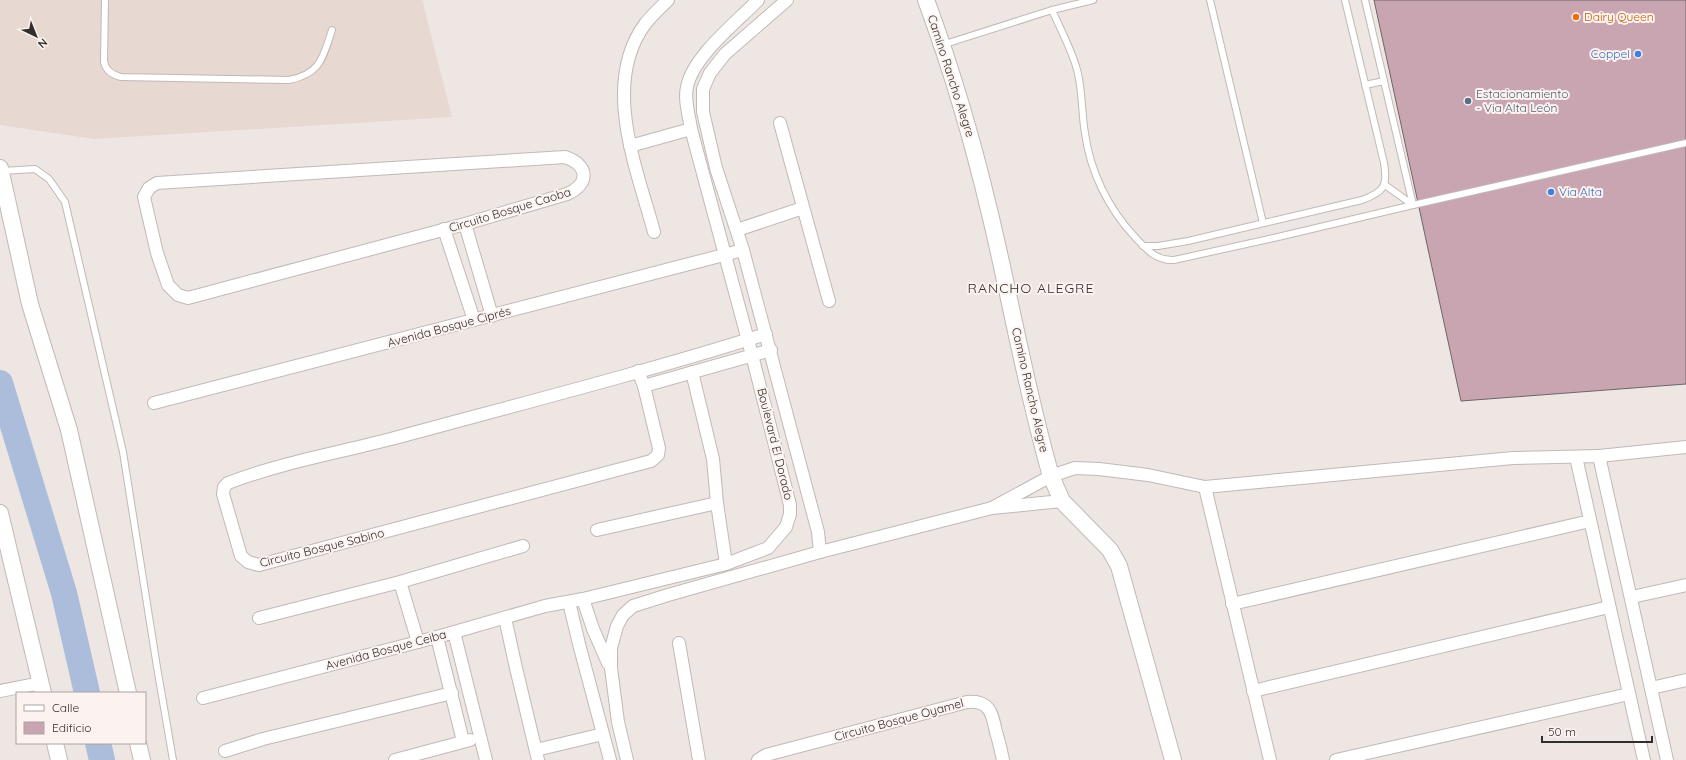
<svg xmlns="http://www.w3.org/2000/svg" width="1686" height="760" viewBox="0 0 1686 760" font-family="Quicksand,sans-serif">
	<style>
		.built { fill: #e7d8d1 }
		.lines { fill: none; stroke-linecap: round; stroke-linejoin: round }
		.river { stroke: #abbdda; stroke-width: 26 }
		.building { fill: #c9a5b2; stroke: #6d6568 }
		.lane-casing { stroke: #c1b9b6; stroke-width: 8 }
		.street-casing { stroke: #c1b9b6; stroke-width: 14 }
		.secondary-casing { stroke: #c1b9b6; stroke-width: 18 }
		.lane { stroke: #fff; stroke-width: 6 }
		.street { stroke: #fff; stroke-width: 12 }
		.secondary { stroke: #fff; stroke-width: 16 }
		.food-dot { fill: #e8710a; stroke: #fcf3f0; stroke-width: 1.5 }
		.shop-dot { fill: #3f7fe0; stroke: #fcf3f0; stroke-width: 1.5 }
		.service-dot { fill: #5c6f8a; stroke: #fcf3f0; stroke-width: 1.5 }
		.labels { text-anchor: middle; stroke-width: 4; stroke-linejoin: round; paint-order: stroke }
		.food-label { font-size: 12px; fill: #c56008; stroke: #fcf3f0; text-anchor: start }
		.shop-label { font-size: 12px; fill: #366cbe; stroke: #fcf3f0; text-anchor: end }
		.street-label { font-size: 12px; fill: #312e2c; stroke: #fcf3f0 }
		.service-label { font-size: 12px; fill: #4e5e75; stroke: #fcf3f0; text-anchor: start }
		.quarter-label { font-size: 14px; letter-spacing: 1px; fill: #312e2c; stroke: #fcf3f0 }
	</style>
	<rect width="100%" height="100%" fill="#eee6e2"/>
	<path class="built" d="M0 0H422L452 117 94 139 0 125Z"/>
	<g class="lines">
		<g class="river">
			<path d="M0 383 64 593 87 693"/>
			<path d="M98 743 102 760"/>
		</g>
	</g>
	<path class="building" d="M1374 0H1686V384L1461 401Z"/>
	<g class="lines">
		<defs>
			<g id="lane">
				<path d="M105 0 104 62C106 71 112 75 121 77L289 80C321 74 323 57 332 30"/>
				<path d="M1210 0 1263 223"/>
				<path d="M1052 10 1093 0"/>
				<path d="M942 45 1052 10C1060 28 1070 47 1076 66 1083 88 1081 111 1085 133 1090 171 1108 208 1134 236 1146 249 1156 261 1174 260L1278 237 1413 205 1365 0"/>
				<path d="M1365 85 1384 81"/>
				<path d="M2 171 35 169 49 179 65 202 123 452 157 667 173 760"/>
				<path d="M1385 185 1413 205 1686 143"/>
				<path d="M1143 246H1158L1188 241 1362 200C1384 192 1388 186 1384 163L1345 0"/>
			</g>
			<g id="street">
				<path d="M787 0 725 54 710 73 703 89V112L716 168 743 250 818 532 820 552"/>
				<path d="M780 123 829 301"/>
				<path d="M630 146 691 129"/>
				<path d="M565 157C589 165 590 184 567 194L465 224 188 298 178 295 168 285 157 253 144 197 149 188 157 183Z"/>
				<path d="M465 224 492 316"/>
				<path d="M444 229 474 320"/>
				<path d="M737 230 803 208"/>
				<path d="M654 232C637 169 601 84 645 24 652 15 660 8 668 0"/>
				<path d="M638 371 644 386 659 448 658 455 651 461 259 565 248 562 241 556 223 494 224 487 228 483C280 463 337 453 391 439 516 405 642 373 766 334"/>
				<path d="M692 372 713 459 717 503 726 564"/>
				<path d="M644 386 771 350"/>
				<path d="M154 403 743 250"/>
				<path d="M1599 456 1686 447"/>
				<path d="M1576 457 1644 760"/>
				<path d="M1205 487 1270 760"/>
				<path d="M992 508 1051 476 1075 468 1099 469 1148 475 1205 487 1513 458 1599 456 1667 760"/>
				<path d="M597 530 717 503"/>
				<path d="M400 582 418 642"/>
				<path d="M1632 597 1686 585"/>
				<path d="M583 599 593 629 608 663"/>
				<path d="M569 602 579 644 610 760"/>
				<path d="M1232 604 1590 521"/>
				<path d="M259 618 400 582 523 546"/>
				<path d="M505 618 516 668 538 760"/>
				<path d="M454 632 486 760"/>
				<path d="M437 637 463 741"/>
				<path d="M679 643 699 760"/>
				<path d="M1651 688 1686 680"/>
				<path d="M0 691 41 683"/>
				<path d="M1253 691 1609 607"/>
				<path d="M203 698 437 637 545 606 583 599 726 564 768 548 786 527 790 514V505L752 355 691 129C689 115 684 100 687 87 693 56 737 22 758 0"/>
				<path d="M536 750 603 734"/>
				<path d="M225 751 263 739 452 693"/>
				<path d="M395 760 470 740"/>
				<path d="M627 760 618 722 611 668V648L617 626 623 615 633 606 668 595 820 552 992 508 1062 501"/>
				<path d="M758 760 766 755 967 702C990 700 992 713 996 732 999 741 1001 751 1003 760"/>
				<path d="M1336 760 1629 694"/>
			</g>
			<g id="secondary">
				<path d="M926 0C952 70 973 142 990 214 1011 301 1026 390 1051 476L1062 501 1110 550 1119 566 1173 760"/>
				<path d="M0 168 30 304 69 430 128 693"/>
				<path d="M0 513 43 693"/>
				<path d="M55 743 59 760"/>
				<path d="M138 743 142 760"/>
			</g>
		</defs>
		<use href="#lane" class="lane-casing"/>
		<use href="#street" class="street-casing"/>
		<use href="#secondary" class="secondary-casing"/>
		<use href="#lane" class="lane"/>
		<use href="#street" class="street"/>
		<use href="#secondary" class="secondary"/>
	</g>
	<circle class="food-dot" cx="1576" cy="17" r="4"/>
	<g class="shop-dot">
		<circle cx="1638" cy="54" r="4"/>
		<circle cx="1551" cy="192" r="4"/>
	</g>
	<circle class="service-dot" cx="1468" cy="101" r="4"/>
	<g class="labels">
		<g class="food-label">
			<text x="1584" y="21">Dairy Queen</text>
		</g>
		<g class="shop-label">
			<text x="1630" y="58">Coppel</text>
			<text x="1559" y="196" text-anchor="start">Via Alta</text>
		</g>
		<g class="street-label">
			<text transform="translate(951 76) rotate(72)" y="4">Camino Rancho Alegre</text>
			<text transform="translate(510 210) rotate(-17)" y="4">Circuito Bosque Caoba</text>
			<text transform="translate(449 327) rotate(-15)" y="4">Avenida Bosque Ciprés</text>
			<text transform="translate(1030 390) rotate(77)" y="4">Camino Rancho Alegre</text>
			<text transform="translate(775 444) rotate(76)" y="4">Boulevard El Dorado</text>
			<text transform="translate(322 548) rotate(-14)" y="4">Circuito Bosque Sabino</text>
			<text transform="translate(386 650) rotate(-15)" y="4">Avenida Bosque Ceiba</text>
			<text transform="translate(899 720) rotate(-15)" y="4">Circuito Bosque Oyamel</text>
		</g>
		<g class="service-label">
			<text x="1476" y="98">Estacionamiento<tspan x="1476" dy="14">- Via Alta León</tspan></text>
		</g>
		<g class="quarter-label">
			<text x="1031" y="293">RANCHO ALEGRE</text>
		</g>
	</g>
	<rect x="16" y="692" width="130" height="52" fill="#fcf3f0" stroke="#aba4a2"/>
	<rect x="24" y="705" width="20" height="6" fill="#ffffff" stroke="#aba4a2"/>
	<text x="52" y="712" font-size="12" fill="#312e2c">Calle</text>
	<rect x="24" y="722" width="20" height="12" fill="#c9a5b2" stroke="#aba4a2"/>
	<text x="52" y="732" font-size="12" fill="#312e2c">Edificio</text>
	<g transform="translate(36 36) rotate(137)" stroke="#fcf3f0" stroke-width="3" paint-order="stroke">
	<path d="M0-3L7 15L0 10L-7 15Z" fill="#312e2c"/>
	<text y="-6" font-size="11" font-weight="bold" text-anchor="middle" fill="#312e2c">N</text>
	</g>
	<path d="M1542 736v6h110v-6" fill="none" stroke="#312e2c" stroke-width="2"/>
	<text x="1548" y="736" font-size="12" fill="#312e2c" stroke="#fcf3f0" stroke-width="3" paint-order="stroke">50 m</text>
</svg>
